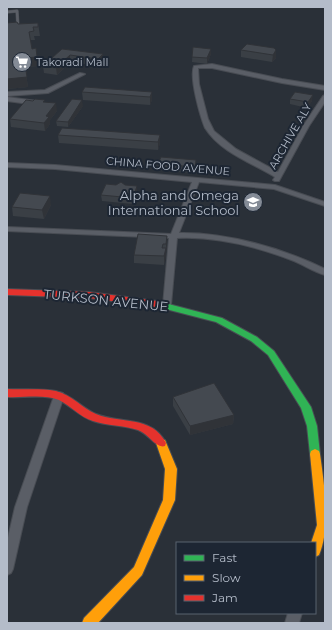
<svg xmlns="http://www.w3.org/2000/svg" width="332" height="630" viewBox="0 0 332 630" font-family="Montserrat,sans-serif">
	<style>
		.lines { fill: none; stroke-linecap: round; stroke-linejoin: round }
		.lane-casing { stroke: #484c53; stroke-width: 3.5 }
		.street-casing { stroke: #484c53; stroke-width: 2 }
		.fast-casing { stroke: #484c53; stroke-width: 2 }
		.slow-casing { stroke: #484c53; stroke-width: 2 }
		.jam-casing { stroke: #484c53; stroke-width: 2 }
		.lane { stroke: #5a5e66; stroke-width: 2.5 }
		.street { fill: #5a5e66; fill-rule: evenodd }
		.fast { fill: #30b455; fill-rule: evenodd }
		.slow { fill: #ff9f0a; fill-rule: evenodd }
		.jam { fill: #e5322d; fill-rule: evenodd }
		.wall { fill: #3a3f45 }
		.shaded-wall { fill: #303338 }
		.building { fill: #444950; stroke: #303338 }
		.labels { text-anchor: middle; stroke-width: 4; stroke-linejoin: round; paint-order: stroke }
		.far-poi-label { font-size: 11px; fill: #b4bcc9; stroke: #1d2633; text-anchor: start }
		.far-street-label { font-size: 11px; fill: #b4bcc9; stroke: #1d2633 }
		.poi-label { font-size: 13px; fill: #b4bcc9; stroke: #1d2633; text-anchor: end }
		.street-label { font-size: 13px; fill: #b4bcc9; stroke: #1d2633 }
	</style>
	<rect width="100%" height="100%" fill="#2a3038"/>
	<g class="lines">
		<defs>
			<path id="lane" d="M7 12 17 11 18 27 7 28"/>
			<g id="street">
				<path d="M212 64 282 79 325 86V90L282 83 212 68H198L199 84 208 119 214 131 236 149 278 172 303 126 323 96 325 95V102L309 126 279 181H275L273 180 275 177C252 163 220 152 205 128 200 116 189 77 194 66Z"/>
				<path d="M80 73 85 74 48 93 7 96V92L45 90Z"/>
				<path d="M7 97 37 101 40 103 37 105 7 101Z"/>
				<path d="M7 163 55 165 275 185 325 202V206L274 189 199 182 179 233C225 232 283 248 325 269V275C314 272 304 265 294 261 258 247 216 236 177 238L171 305 170 307H164L163 305 169 238 7 231V227L171 234 192 182 55 169 7 167Z"/>
				<path d="M59 392 63 393 64 396 27 507 13 569 11 573 7 575V542L15 507 54 396 55 393Z"/>
				<path d="M288 613H302L299 623H285Z"/>
			</g>
			<path id="fast" d="M157 301 222 318 257 337 274 351 311 407 317 426 320 454 319 457 315 459 311 457 310 454 307 426 301 408 268 355 251 341 216 322 154 306 153 304Z"/>
			<g id="slow">
				<path d="M161 439 165 440 177 469 175 500 142 575 98 623H82L84 618 134 567 163 500 165 469 156 443 157 440Z"/>
				<path d="M315 449 319 451 320 454C324 483 331 528 319 555L315 557V543H311L317 525 310 454 311 451Z"/>
			</g>
			<g id="jam">
				<path d="M7 289 89 292 157 301 161 304 157 307 89 298 7 295Z"/>
				<path d="M7 389C23 390 40 388 56 391 72 395 82 408 96 414 120 424 152 415 166 443L165 446C156 449 149 434 138 430 123 425 107 426 93 421 80 417 71 406 59 400 44 394 23 398 7 397Z"/>
			</g>
		</defs>
		<use href="#lane" class="lane-casing"/>
		<use href="#street" class="street-casing"/>
		<use href="#fast" class="fast-casing"/>
		<use href="#slow" class="slow-casing"/>
		<use href="#jam" class="jam-casing"/>
		<use href="#lane" class="lane"/>
		<use href="#street" class="street"/>
		<use href="#fast" class="fast"/>
		<use href="#slow" class="slow"/>
		<use href="#jam" class="jam"/>
	</g>
	<g class="wall">
		<path d="M7 23 18 24 38 23 40 36H34L35 40H30L32 49 39 66 25 67 28 87 7 89Z"/>
		<path d="M193 47 211 54 207 64 192 62Z"/>
		<path d="M274 48 276 58 272 62 241 57V50Z"/>
		<path d="M62 49 103 54V61L99 66 70 62 57 75 44 73 43 66Z"/>
		<path d="M82 92H152V100L150 105 83 100Z"/>
		<path d="M290 99 312 101 307 108 290 104Z"/>
		<path d="M45 102 57 111 50 120V124L45 131 11 127 10 119Z"/>
		<path d="M83 106 68 127 57 126 56 121Z"/>
		<path d="M58 135H160V143L158 150 59 143Z"/>
		<path d="M196 160V166L194 173 158 170V164Z"/>
		<path d="M125 185 137 192 133 204 102 201 101 195Z"/>
		<path d="M51 205 44 219 13 216 12 207Z"/>
		<path d="M167 236V245L166 253 164 265 134 263V255Z"/>
		<path d="M173 397 234 415 233 424 190 435 173 406Z"/>
	</g>
	<g class="shaded-wall">
		<path d="M211 49V54L207 64V58Z"/>
		<path d="M276 50V58L272 62 273 55Z"/>
		<path d="M103 54V61L99 66 98 59Z"/>
		<path d="M70 55V62L57 75 56 68Z"/>
		<path d="M37 57 39 66 25 67 28 87 7 89V79L24 58Z"/>
		<path d="M152 92V100L150 105V97Z"/>
		<path d="M313 95 312 101 307 108 308 102Z"/>
		<path d="M82 100 83 106 68 127V122Z"/>
		<path d="M56 103 57 111 50 120V124L45 131 44 123 46 116Z"/>
		<path d="M160 135V143L158 150V142Z"/>
		<path d="M196 160V166L194 173 195 167Z"/>
		<path d="M137 186V192L133 204V198Z"/>
		<path d="M50 196 51 205 44 219 42 210Z"/>
		<path d="M167 236V245L166 253V244Z"/>
		<path d="M166 248V257L164 265V256Z"/>
		<path d="M234 415 233 424 190 435V426Z"/>
	</g>
	<g class="building">
		<path d="M17 22 18 24 38 23V27H33L34 31 29 32 32 49 36 48 37 57 24 58 27 77 7 79V23Z"/>
		<path d="M247 44 274 48 276 50 273 55 241 50Z"/>
		<path d="M193 47 211 49 207 58 192 57Z"/>
		<path d="M62 49 103 54 98 59 70 55 56 68 43 66Z"/>
		<path d="M85 87 152 92 150 97 82 92Z"/>
		<path d="M295 92 313 95 308 102 290 99Z"/>
		<path d="M35 99 45 100 43 102 56 103 46 116 49 117 44 123 10 119 26 100 33 101Z"/>
		<path d="M72 99 82 100 68 122 56 121Z"/>
		<path d="M62 128 160 135 158 142 58 135Z"/>
		<path d="M161 157 196 160 195 167 158 164Z"/>
		<path d="M121 182 125 185 137 186 133 198 101 195 106 184 116 185Z"/>
		<path d="M20 193 50 196 42 210 12 207Z"/>
		<path d="M138 234 167 236 166 244H163L162 248H166L164 256 134 255Z"/>
		<path d="M214 383 234 415 190 426 173 397Z"/>
	</g>
	<defs>
		<symbol id="supermarket-disc" viewBox="-11 -11 22 22"><circle r="9.5" fill="#848b96" stroke="#1d2633"/><path d="M-6-5.5h2.5l.6 2H6L4.5 2H-2.5L-4.4-4H-6ZM-1.5 3.2a1.3 1.3 0 1 0 .1 0ZM3 3.2a1.3 1.3 0 1 0 .1 0Z" fill="#fff"/></symbol>
		<symbol id="school-disc" viewBox="-11 -11 22 22"><circle r="9.5" fill="#848b96" stroke="#1d2633"/><path d="M0-5L7-2L0 1L-7-2ZM-4 1L0 2.5L4 1V4Q0 6-4 4Z" fill="#fff"/></symbol>
	</defs>
	<g fill-rule="evenodd">
		<use href="#supermarket-disc" x="11" y="51" width="22" height="22"/>
		<use href="#school-disc" x="242" y="191" width="22" height="22"/>
	</g>
	<g class="labels">
		<g class="far-poi-label">
			<text x="36" y="66">Takoradi Mall</text>
		</g>
		<g class="far-street-label">
			<text transform="translate(290 136) rotate(-60)" y="4">ARCHIVE ALY</text>
			<text transform="translate(168 166) rotate(5)" y="4">CHINA FOOD AVENUE</text>
		</g>
		<g class="poi-label">
			<text x="239" y="200">Alpha and Omega<tspan x="239" dy="15">International School</tspan></text>
		</g>
		<g class="street-label">
			<text transform="translate(106 300) rotate(6)" y="5">TURKSON AVENUE</text>
		</g>
	</g>
	<rect width="332" height="630" fill="none" stroke="#b4bcc9" stroke-width="16"/>
	<rect x="176" y="542" width="140" height="72" fill="#1d2633" stroke="#59626f"/>
	<rect x="184" y="555" width="20" height="6" fill="#30b455" stroke="#59626f"/>
	<text x="212" y="562" font-size="12" fill="#b4bcc9">Fast</text>
	<rect x="184" y="575" width="20" height="6" fill="#ff9f0a" stroke="#59626f"/>
	<text x="212" y="582" font-size="12" fill="#b4bcc9">Slow</text>
	<rect x="184" y="595" width="20" height="6" fill="#e5322d" stroke="#59626f"/>
	<text x="212" y="602" font-size="12" fill="#b4bcc9">Jam</text>
</svg>
